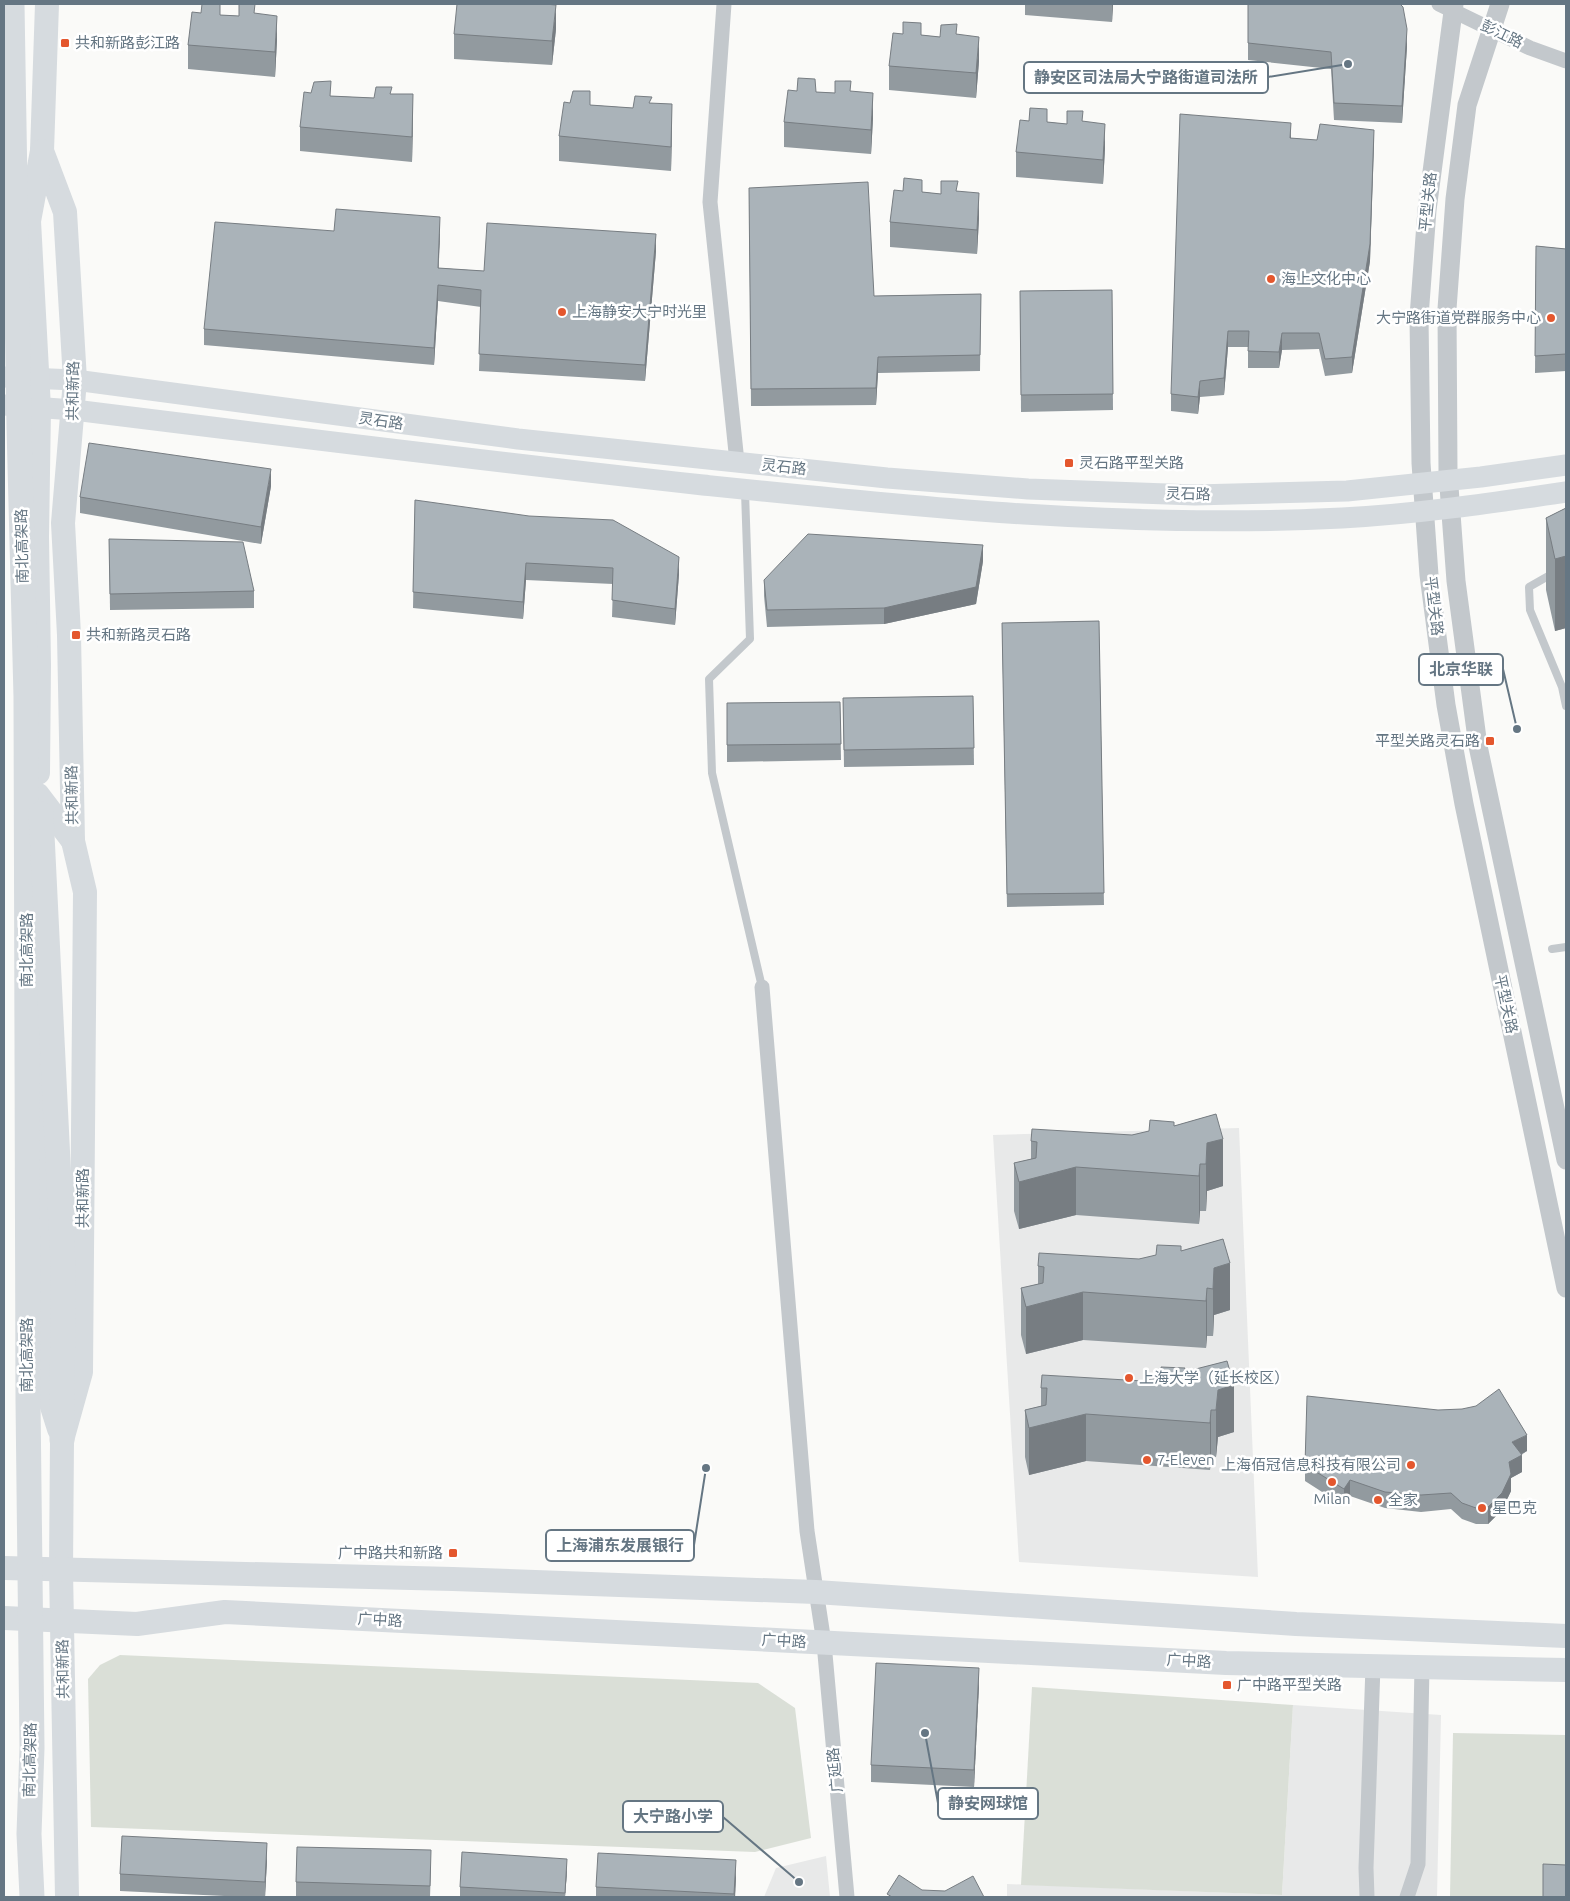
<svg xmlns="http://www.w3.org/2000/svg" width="1570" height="1901" viewBox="0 0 1570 1901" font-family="Ubuntu,'Noto Sans SC',sans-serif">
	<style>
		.built { fill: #e8e9e9 }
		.green { fill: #dadfd7 }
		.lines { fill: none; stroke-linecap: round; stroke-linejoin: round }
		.service { stroke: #c3c8cc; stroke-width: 8 }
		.minor { stroke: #c3c8cc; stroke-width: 15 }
		.tertiary { stroke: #c3c8cc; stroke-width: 19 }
		.secondary { stroke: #d6dbdf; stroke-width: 21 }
		.primary { stroke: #d6dbdf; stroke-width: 24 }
		.trunk { stroke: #d6dbdf; stroke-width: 25 }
		.wall { fill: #929a9f }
		.shaded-wall { fill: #777d82 }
		.building { fill: #aab3b9; stroke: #777d82 }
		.poi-dot { fill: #e4572e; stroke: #fff; stroke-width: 2 }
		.labels { text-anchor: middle; stroke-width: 5; stroke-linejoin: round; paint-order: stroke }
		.street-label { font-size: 15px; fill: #657683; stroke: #fff }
		.poi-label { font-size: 15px; fill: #657683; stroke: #fff; text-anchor: start }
		.leader { fill: none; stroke: #657683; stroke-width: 2 }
		.callout-dot { fill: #657683; stroke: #fff; stroke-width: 2 }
		.callout { fill: #fff; stroke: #657683; stroke-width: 2 }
		.callout-label { font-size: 16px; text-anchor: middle; font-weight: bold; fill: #657683 }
	</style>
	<rect width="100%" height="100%" fill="#fafaf8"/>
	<g class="built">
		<path d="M1239 1128 1258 1577 1019 1562 993 1135Z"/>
		<path d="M1293 1705 1441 1715 1437 1897H1007V1884L1282 1895Z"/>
		<path d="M826 1856 830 1897H764L776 1868Z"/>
	</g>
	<g class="green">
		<path d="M120 1655 758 1683 795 1708 811 1838 755 1852 91 1827 88 1679 100 1665Z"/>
		<path d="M1032 1687 1293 1705 1282 1895 1021 1885Z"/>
		<path d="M1453 1733 1566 1735V1897H1450Z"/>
	</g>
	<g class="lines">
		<g class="service">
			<path d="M745 492 750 639 709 679 712 773 762 987"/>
			<path d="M1566 566 1529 587 1530 610 1562 687 1566 706"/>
			<path d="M1552 949 1566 947"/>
		</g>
		<g class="minor">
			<path d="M724 4 710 202 737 462"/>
			<path d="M1439 4 1530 48 1566 61"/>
			<path d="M762 987 807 1531 824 1643 847 1897"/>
			<path d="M1367 1897 1366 1868 1373 1666"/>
			<path d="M1407 1897 1418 1864 1422 1667"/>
		</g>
		<g class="tertiary">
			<path d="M1454 4 1427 210 1419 317 1421 463 1429 575 1446 705 1464 804 1566 1288"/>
			<path d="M1500 4 1467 105 1455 199 1447 309 1448 473 1456 581 1478 746 1566 1160"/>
		</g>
		<g class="secondary">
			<path d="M4 377 75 380 518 439 887 478 1028 489 1195 495 1347 491 1481 477 1566 465"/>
			<path d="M4 405 74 410C283 436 493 462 703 485 916 507 1126 529 1342 518 1417 514 1492 503 1566 492"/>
		</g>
		<g class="primary">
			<path d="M47 4 42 151 65 212 75 380 63 523 69 635 73 841 85 892 81 1372 62 1440 61 1570 67 1897"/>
			<path d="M38 773 39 665 37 537 39 408 29 221 42 151"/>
			<path d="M38 795 73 841"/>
			<path d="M39 1014 48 1394 59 1429"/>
			<path d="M4 1568 453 1579 816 1592 1296 1624 1566 1636"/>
			<path d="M4 1618 137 1624 225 1612 1226 1663 1566 1670"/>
		</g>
		<g class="trunk">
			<path d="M12 4 19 427 26 697 28 1400 32 1748 29 1834 32 1897"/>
			<path d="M41 814 63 1264 62 1440"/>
		</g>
	</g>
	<g class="wall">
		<path d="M1025 4H1113L1112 22 1025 15Z"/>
		<path d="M1248 4 1407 46 1402 123 1334 120 1331 69 1248 60Z"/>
		<path d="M255 14 277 40 275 77 188 69V45L220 15 239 16Z"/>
		<path d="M556 29 552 65 454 59V34Z"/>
		<path d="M957 34 979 61 976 98 889 90V66L921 35 940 37Z"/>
		<path d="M851 91 873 118 871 154 784 147V122L816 92 835 93Z"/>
		<path d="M311 93 331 96 374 98 392 94 413 119 412 162 300 151V127Z"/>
		<path d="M570 103 590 105 633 108 652 103 672 128 671 171 559 161V136Z"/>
		<path d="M1083 121 1105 148 1103 184 1016 177V152L1047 122 1067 124Z"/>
		<path d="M1291 138 1374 146 1370 261 1352 373 1325 376 1319 349 1282 350 1279 368H1248V347H1228L1224 395 1200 397 1198 414 1171 411V394Z"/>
		<path d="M749 188 874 296 981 294 980 371 878 373 876 405 751 406Z"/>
		<path d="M958 191 979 218 977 254 890 247V222L922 192 941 194Z"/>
		<path d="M334 231 440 234 438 268 484 271 656 251 645 381 479 371 481 307 438 301 434 365 204 345V329Z"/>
		<path d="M1536 246 1566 249V371L1535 373Z"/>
		<path d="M1112 290 1113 410 1021 412 1020 291Z"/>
		<path d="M271 486 261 544 80 513V497Z"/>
		<path d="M415 500 679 574 675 625 612 617 613 584 526 580 523 619 413 608Z"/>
		<path d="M1566 508V628L1555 631 1546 590V518Z"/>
		<path d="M109 539 254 591V608L110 610Z"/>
		<path d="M983 561 976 604 884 624 767 627 764 596V580Z"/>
		<path d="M1099 621 1104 905 1007 907 1002 623Z"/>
		<path d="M973 696 974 765 844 767 843 698Z"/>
		<path d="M840 702 841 760 727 762V703Z"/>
		<path d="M1216 1114 1223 1186 1207 1191 1206 1211H1200L1199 1224 1076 1215 1019 1229 1014 1211V1163L1031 1159V1141L1132 1135 1174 1126Z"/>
		<path d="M1223 1239 1230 1310 1214 1315 1213 1336H1207L1206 1348 1083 1340 1026 1354 1021 1335V1288L1038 1284V1266L1139 1259 1181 1251Z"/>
		<path d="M1227 1361 1234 1432 1218 1437 1216 1457H1211L1210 1470 1086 1461 1029 1475 1025 1457V1410L1041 1406V1388L1143 1381 1185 1372Z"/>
		<path d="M1527 1451 1521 1455 1522 1472 1511 1478V1491L1502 1510 1488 1524H1476L1462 1519 1451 1509 1421 1512 1385 1508 1350 1496 1344 1506 1305 1481V1465Z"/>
		<path d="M979 1685 974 1787 871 1782V1765Z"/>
		<path d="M267 1860 265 1897H245L120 1891V1874Z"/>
		<path d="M431 1867 430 1897H296V1882Z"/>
		<path d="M567 1871 565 1897H460V1887Z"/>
		<path d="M736 1877 735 1897H596V1887Z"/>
	</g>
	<g class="shaded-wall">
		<path d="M1112 4H1113L1112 22Z"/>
		<path d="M556 5V29L552 65V41Z"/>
		<path d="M277 16V40L275 77V52Z"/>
		<path d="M1407 29V46L1402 123V106Z"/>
		<path d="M979 37V61L976 98V73Z"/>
		<path d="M873 93V118L871 154V130Z"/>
		<path d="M413 94V119L412 162V137Z"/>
		<path d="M672 104V128L671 171V147Z"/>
		<path d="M1291 123V140L1290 138Z"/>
		<path d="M1105 124V148L1103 184V160Z"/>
		<path d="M1374 130 1370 261 1352 373V357Z"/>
		<path d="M979 193V218L977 254V230Z"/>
		<path d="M440 217V234L438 285V268Z"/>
		<path d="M656 234V251L645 381V365Z"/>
		<path d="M438 285V301L434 365V348Z"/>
		<path d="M1228 331V347L1224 395V378Z"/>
		<path d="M1282 333V350L1279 368V352Z"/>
		<path d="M878 357V373L876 405V388Z"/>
		<path d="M1200 381V397L1198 414V397Z"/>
		<path d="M271 469V486L261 544V527Z"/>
		<path d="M983 545V561L976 604 884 624V608Z"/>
		<path d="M1566 556V628L1555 631V559Z"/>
		<path d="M679 557V574L675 625V609Z"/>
		<path d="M526 563V580L523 619V602Z"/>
		<path d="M1223 1139V1186L1207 1191 1206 1211V1164L1207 1143Z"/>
		<path d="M1200 1164V1211L1199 1224V1176Z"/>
		<path d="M1076 1167V1215L1019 1229V1182Z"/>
		<path d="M1230 1263V1310L1214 1315 1213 1336V1289L1214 1268Z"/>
		<path d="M1207 1288V1336L1206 1348V1301Z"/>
		<path d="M1083 1292V1340L1026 1354V1307Z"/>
		<path d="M1234 1385V1432L1218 1437 1216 1457V1410L1218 1390Z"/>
		<path d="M1211 1410V1457L1210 1470V1423Z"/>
		<path d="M1086 1414V1461L1029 1475V1428Z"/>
		<path d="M1527 1435V1451L1512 1459V1442Z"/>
		<path d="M1522 1455V1472L1511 1478V1491L1502 1510 1488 1524V1507L1509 1462Z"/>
		<path d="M1350 1480V1496L1344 1506V1489Z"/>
		<path d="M979 1668V1685L974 1787V1770Z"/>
		<path d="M267 1843V1860L265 1897V1882Z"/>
		<path d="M567 1859V1871L565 1897V1893Z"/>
		<path d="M736 1860V1877L735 1897H734Z"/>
	</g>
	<g class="building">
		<path d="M202 4H220V15L239 16V4H255L254 13 277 16 275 52 188 45 192 12 201 13Z"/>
		<path d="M457 4H545L556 5 552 41 454 34Z"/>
		<path d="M1248 4H1400L1403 7 1407 29 1402 106 1334 103 1331 52 1248 43Z"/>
		<path d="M903 22 921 23V35L940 37 941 25 957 24 956 34 979 37 976 73 889 66 893 33 903 34Z"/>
		<path d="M798 78 815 79 816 92 835 93V81H851L850 91 873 93 871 130 784 122 788 90 797 91Z"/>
		<path d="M331 81 330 96 374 98 376 87H392L390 94H413L412 137 300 127 304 92 311 93 314 82Z"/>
		<path d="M573 91H590V105L633 108 635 96 652 97 649 103 672 104 671 147 559 136 564 102 570 103Z"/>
		<path d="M1030 108 1047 109V122L1067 124V111H1083L1082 121 1105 124 1103 160 1016 152 1020 120 1029 121Z"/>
		<path d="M1180 114 1291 123 1290 138 1317 140 1320 124 1374 130 1370 244 1352 357 1325 359 1319 333H1282L1279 352 1248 351 1249 331H1228L1224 378 1200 381 1198 397 1171 394Z"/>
		<path d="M904 178 922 180V192L941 194V181H958L956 191 979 193 977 230 890 222 894 190 903 191Z"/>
		<path d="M868 182 874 296 981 294 980 355 878 357 876 388 751 389 749 188Z"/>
		<path d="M336 209 440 217 438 268 484 271 487 223 656 234 645 365 479 354 481 290 438 285 434 348 204 329 215 222 334 231Z"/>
		<path d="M1536 246 1566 249V354L1535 356Z"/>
		<path d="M1112 290 1113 394 1021 395 1020 291Z"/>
		<path d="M89 443 271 469 261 527 80 497Z"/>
		<path d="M415 500 529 516 613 520 679 557 675 609 612 600 613 568 526 563 523 602 413 592Z"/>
		<path d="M1566 508V556L1555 559 1546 518Z"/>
		<path d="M808 534 983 545 976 587 884 608 767 610 764 580Z"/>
		<path d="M109 539 243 542 254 591 110 594Z"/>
		<path d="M1099 621 1104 893 1007 894 1002 623Z"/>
		<path d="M973 696 974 748 844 750 843 698Z"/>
		<path d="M840 702 841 744 727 745V703Z"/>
		<path d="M1216 1114 1223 1139 1207 1143 1206 1164H1200L1199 1176 1076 1167 1019 1182 1014 1163 1036 1158 1037 1142 1031 1141 1032 1129 1132 1135 1149 1131 1150 1120 1174 1122V1126Z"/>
		<path d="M1223 1239 1230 1263 1214 1268 1213 1289 1207 1288 1206 1301 1083 1292 1026 1307 1021 1288 1043 1283 1044 1267 1038 1266 1039 1253 1139 1259 1156 1255 1157 1245 1181 1246V1251Z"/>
		<path d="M1227 1361 1234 1385 1218 1390 1216 1410H1211L1210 1423 1086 1414 1029 1428 1025 1410 1046 1405 1047 1388H1041L1042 1375 1143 1381 1160 1377 1161 1367 1185 1368 1184 1372Z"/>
		<path d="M1499 1389 1527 1435 1512 1442 1522 1455 1509 1462 1511 1474 1502 1493 1488 1507 1476 1508 1462 1503 1451 1493 1421 1495 1385 1492 1350 1480 1344 1489 1305 1465 1307 1396 1438 1410 1462 1409 1476 1406Z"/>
		<path d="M876 1663 979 1668 974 1770 871 1765Z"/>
		<path d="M122 1836 267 1843 265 1882 120 1874Z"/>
		<path d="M297 1847 431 1850 430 1886 296 1882Z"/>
		<path d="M462 1852 567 1859 565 1893 460 1887Z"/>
		<path d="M598 1853 736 1860 734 1894 596 1887Z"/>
		<path d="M1543 1864 1566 1865V1897H1543Z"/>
		<path d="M899 1875 922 1890 945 1891 973 1876 984 1897H892L887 1894Z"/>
	</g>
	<g class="poi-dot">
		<rect x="60" y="38" width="10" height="10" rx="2.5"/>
		<circle cx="1271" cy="279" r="5"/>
		<circle cx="562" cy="312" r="5"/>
		<circle cx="1551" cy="318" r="5"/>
		<rect x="1064" y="458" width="10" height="10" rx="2.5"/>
		<rect x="71" y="630" width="10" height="10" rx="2.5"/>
		<rect x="1485" y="736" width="10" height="10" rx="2.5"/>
		<circle cx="1129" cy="1378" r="5"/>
		<circle cx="1147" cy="1460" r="5"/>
		<circle cx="1411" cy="1465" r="5"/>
		<circle cx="1332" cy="1482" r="5"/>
		<circle cx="1378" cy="1500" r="5"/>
		<circle cx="1482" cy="1508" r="5"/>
		<rect x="448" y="1548" width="10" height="10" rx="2.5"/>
		<rect x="1222" y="1680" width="10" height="10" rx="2.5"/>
	</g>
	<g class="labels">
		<g class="street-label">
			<text transform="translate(1502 34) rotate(26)" y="5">彭江路</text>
			<text transform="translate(1428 202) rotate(-84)" y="5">平型关路</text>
			<text transform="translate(73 391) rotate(-89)" y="5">共和新路</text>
			<text transform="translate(381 421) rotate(8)" y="5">灵石路</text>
			<text transform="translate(784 467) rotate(6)" y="5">灵石路</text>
			<text transform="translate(1188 494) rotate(1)" y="5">灵石路</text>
			<text transform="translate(22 546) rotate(-91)" y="5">南北高架路</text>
			<text transform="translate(1434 606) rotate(83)" y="5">平型关路</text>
			<text transform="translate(72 795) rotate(-91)" y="5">共和新路</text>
			<text transform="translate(27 950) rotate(-90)" y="5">南北高架路</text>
			<text transform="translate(1506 1004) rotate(78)" y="5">平型关路</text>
			<text transform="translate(83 1198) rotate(-90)" y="5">共和新路</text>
			<text transform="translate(27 1355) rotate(-90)" y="5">南北高架路</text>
			<text transform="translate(380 1620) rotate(3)" y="5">广中路</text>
			<text transform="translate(784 1641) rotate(3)" y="5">广中路</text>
			<text transform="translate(1189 1661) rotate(3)" y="5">广中路</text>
			<text transform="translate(63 1669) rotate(-91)" y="5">共和新路</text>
			<text transform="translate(30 1760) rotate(-89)" y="5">南北高架路</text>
			<text transform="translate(835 1770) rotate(-95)" y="5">广延路</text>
		</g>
		<g class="poi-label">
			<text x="75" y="48">共和新路彭江路</text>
			<text x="1281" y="284">海上文化中心</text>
			<text x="572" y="317">上海静安大宁时光里</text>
			<text x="1541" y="323" text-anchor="end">大宁路街道党群服务中心</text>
			<text x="1079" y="468">灵石路平型关路</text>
			<text x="86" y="640">共和新路灵石路</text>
			<text x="1480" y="746" text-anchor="end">平型关路灵石路</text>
			<text x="1139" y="1383">上海大学（延长校区）</text>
			<text x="1157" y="1465">7-Eleven</text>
			<text x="1401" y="1470" text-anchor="end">上海佰冠信息科技有限公司</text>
			<text x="1332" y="1504" text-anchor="middle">Milan</text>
			<text x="1388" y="1505">全家</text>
			<text x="1492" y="1513">星巴克</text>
			<text x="443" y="1558" text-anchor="end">广中路共和新路</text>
			<text x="1237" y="1690">广中路平型关路</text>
		</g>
	</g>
	<path class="leader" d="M1348 64L1268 77M1517 729L1503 669M706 1468L694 1545M925 1733L938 1803M799 1882L723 1817"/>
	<g class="callout-dot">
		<circle cx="1348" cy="64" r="5"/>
		<circle cx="1517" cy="729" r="5"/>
		<circle cx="706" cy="1468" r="5"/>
		<circle cx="925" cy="1733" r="5"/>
		<circle cx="799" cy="1882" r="5"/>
	</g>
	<g class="callout">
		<rect x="1024" y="62" width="244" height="31" rx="5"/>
		<rect x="1419" y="654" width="84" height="31" rx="5"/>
		<rect x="546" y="1530" width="148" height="31" rx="5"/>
		<rect x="938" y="1788" width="100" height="31" rx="5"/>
		<rect x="623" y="1801" width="100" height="31" rx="5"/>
	</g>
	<g class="callout-label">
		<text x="1146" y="83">静安区司法局大宁路街道司法所</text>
		<text x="1461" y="675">北京华联</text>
		<text x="620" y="1551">上海浦东发展银行</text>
		<text x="988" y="1809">静安网球馆</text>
		<text x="673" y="1822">大宁路小学</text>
	</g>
	<rect width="1570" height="1901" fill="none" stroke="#657683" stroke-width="10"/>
</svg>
